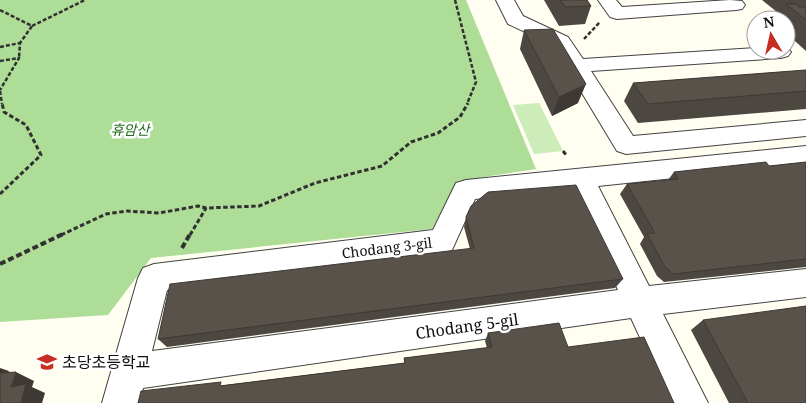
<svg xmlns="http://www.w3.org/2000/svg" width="806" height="403" viewBox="0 0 806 403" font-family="'Noto Serif','Noto Sans KR',serif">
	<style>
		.green { fill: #ccecb9 }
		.forest { fill: #aedd97 }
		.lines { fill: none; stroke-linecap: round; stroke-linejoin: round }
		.minor-casing { stroke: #424242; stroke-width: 2 }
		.path-far2 { stroke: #313131; stroke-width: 2.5; stroke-dasharray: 4 2; stroke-linecap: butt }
		.path-far1 { stroke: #313131; stroke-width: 3; stroke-dasharray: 4.5 2.5; stroke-linecap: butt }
		.path { stroke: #313131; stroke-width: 4; stroke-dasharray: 6 3; stroke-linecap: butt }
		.minor { fill: #fff; fill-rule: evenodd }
		.wall { fill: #4c4740 }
		.shaded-wall { fill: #3e3934 }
		.building { fill: #58524b; stroke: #3e3934 }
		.labels { text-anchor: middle; stroke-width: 5; stroke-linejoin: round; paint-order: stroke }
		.park-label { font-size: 14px; font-style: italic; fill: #226a1c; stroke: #fff }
		.street-label { font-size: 14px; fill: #0f0f0f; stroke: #fff }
		.near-street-label { font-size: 16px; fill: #0f0f0f; stroke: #fff }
		.near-poi-label { font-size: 16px; fill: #0f0f0f; stroke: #fff; text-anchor: start }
	</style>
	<rect width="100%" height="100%" fill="#fffef1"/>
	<path class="green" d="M539 103 563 151 534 154 513 105Z"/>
	<path class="forest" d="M0 0H466L536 169 458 181 432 229 151 258 108 315 0 322Z"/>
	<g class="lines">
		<defs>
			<g id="minor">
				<path d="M496 0H514L523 16 568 37 583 59 756 48V50H786V47L788 48 791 52 788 56 781 58 591 71 633 136 806 120V136L626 154 617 151 553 45 508 24Z"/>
				<path d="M598 0H616L622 7 730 0 742 1 745 5 742 9 736 10 617 19 610 17Z"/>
				<path d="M806 11V23L786 24V20H760L762 16Z"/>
				<path d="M806 146V164L598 186 649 286 806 269V297L663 314 708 403H670L631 318 143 388 140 403H102L138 278 143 268 154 264 433 230 456 183 466 180ZM572 189 618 290 152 351 167 290 442 253 452 250 475 199Z"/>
			</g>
		</defs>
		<use href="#minor" class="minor-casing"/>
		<g class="path-far2">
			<path d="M455 0 476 82 467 104"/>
			<path d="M0 10 32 26 20 43"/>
			<path d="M32 26 85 0"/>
			<path d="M584 39 600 22"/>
			<path d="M0 47 20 43 19 58"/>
			<path d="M0 61 19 58 0 90"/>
			<path d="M0 91 2 104"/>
		</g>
		<g class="path-far1">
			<path d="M563 151 567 156"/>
			<path d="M0 194 41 155 26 125 4 112 2 103"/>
			<path d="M61 235 106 214 127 211 159 213 198 206 206 208 259 206 315 183 382 166 411 142 438 133 460 117 468 103"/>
			<path d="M190 235 206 208"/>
		</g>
		<g class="path">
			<path d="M182 248 190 234"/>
			<path d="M0 264 63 234"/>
		</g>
		<use href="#minor" class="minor"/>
	</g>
	<g class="wall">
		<path d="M544 0H587L591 6 585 24 559 26Z"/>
		<path d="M762 0H806V51L786 33V20H774L780 12H777Z"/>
		<path d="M524 30 578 103 552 116 520 49Z"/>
		<path d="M806 70V109L638 123 624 101 633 83Z"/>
		<path d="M806 162V268V267L664 282 657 276 640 244 644 237 620 194 627 184 668 180 674 172 769 166Z"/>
		<path d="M466 217 623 279 615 288 167 347 158 339 470 249 464 227Z"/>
		<path d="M703 320 806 403H729L691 330Z"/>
		<path d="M488 333 568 347 138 403 225 385 404 363V358L487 348 485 341Z"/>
	</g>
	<g class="shaded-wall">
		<path d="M586 84 578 103 552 116 559 97Z"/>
		<path d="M0 368 9 371 5 382 0 380Z"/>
		<path d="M16 372 34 381 32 387 45 393 42 403H21L11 387Z"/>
	</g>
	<g class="building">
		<path d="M560 0H587L591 6 565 7Z"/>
		<path d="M786 4H797L799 7H806V20Z"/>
		<path d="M553 29 586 84 559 97 524 30Z"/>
		<path d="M806 70V91L648 104 633 83Z"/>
		<path d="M766 162 769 166 806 162V259L673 274 665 267 647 234 655 233 627 184 678 179 674 172Z"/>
		<path d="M576 185 623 279 158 339 170 284 474 248 466 217 471 206 488 192Z"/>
		<path d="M806 306V403H748L703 320Z"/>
		<path d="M559 323 568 347 644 337 674 403H138L141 391 221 382 220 386 405 363 404 358 492 347 488 333Z"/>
		<path d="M16 372 11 387 26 384 21 403H0V373Z"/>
	</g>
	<defs>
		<symbol id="school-bare" viewBox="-9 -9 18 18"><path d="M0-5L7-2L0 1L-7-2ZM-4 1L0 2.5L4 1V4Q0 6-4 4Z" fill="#c52e21" stroke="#fff" stroke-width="2.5" paint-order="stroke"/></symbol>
	</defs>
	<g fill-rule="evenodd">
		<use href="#school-bare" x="33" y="348" width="28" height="28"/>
	</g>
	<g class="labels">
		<g class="park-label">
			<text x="130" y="135">휴암산</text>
		</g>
		<g class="street-label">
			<text transform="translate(387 248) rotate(-7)" y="5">Chodang 3-gil</text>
		</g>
		<g class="near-street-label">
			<text transform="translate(467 326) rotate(-8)" y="6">Chodang 5-gil</text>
		</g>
		<g class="near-poi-label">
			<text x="62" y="368">초당초등학교</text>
		</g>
	</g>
	<g transform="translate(771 35) rotate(351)"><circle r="24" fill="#ffffff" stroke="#9f9f9f"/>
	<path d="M0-4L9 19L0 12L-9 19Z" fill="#c52e21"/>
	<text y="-8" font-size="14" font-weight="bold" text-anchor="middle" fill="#0f0f0f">N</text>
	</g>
</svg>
